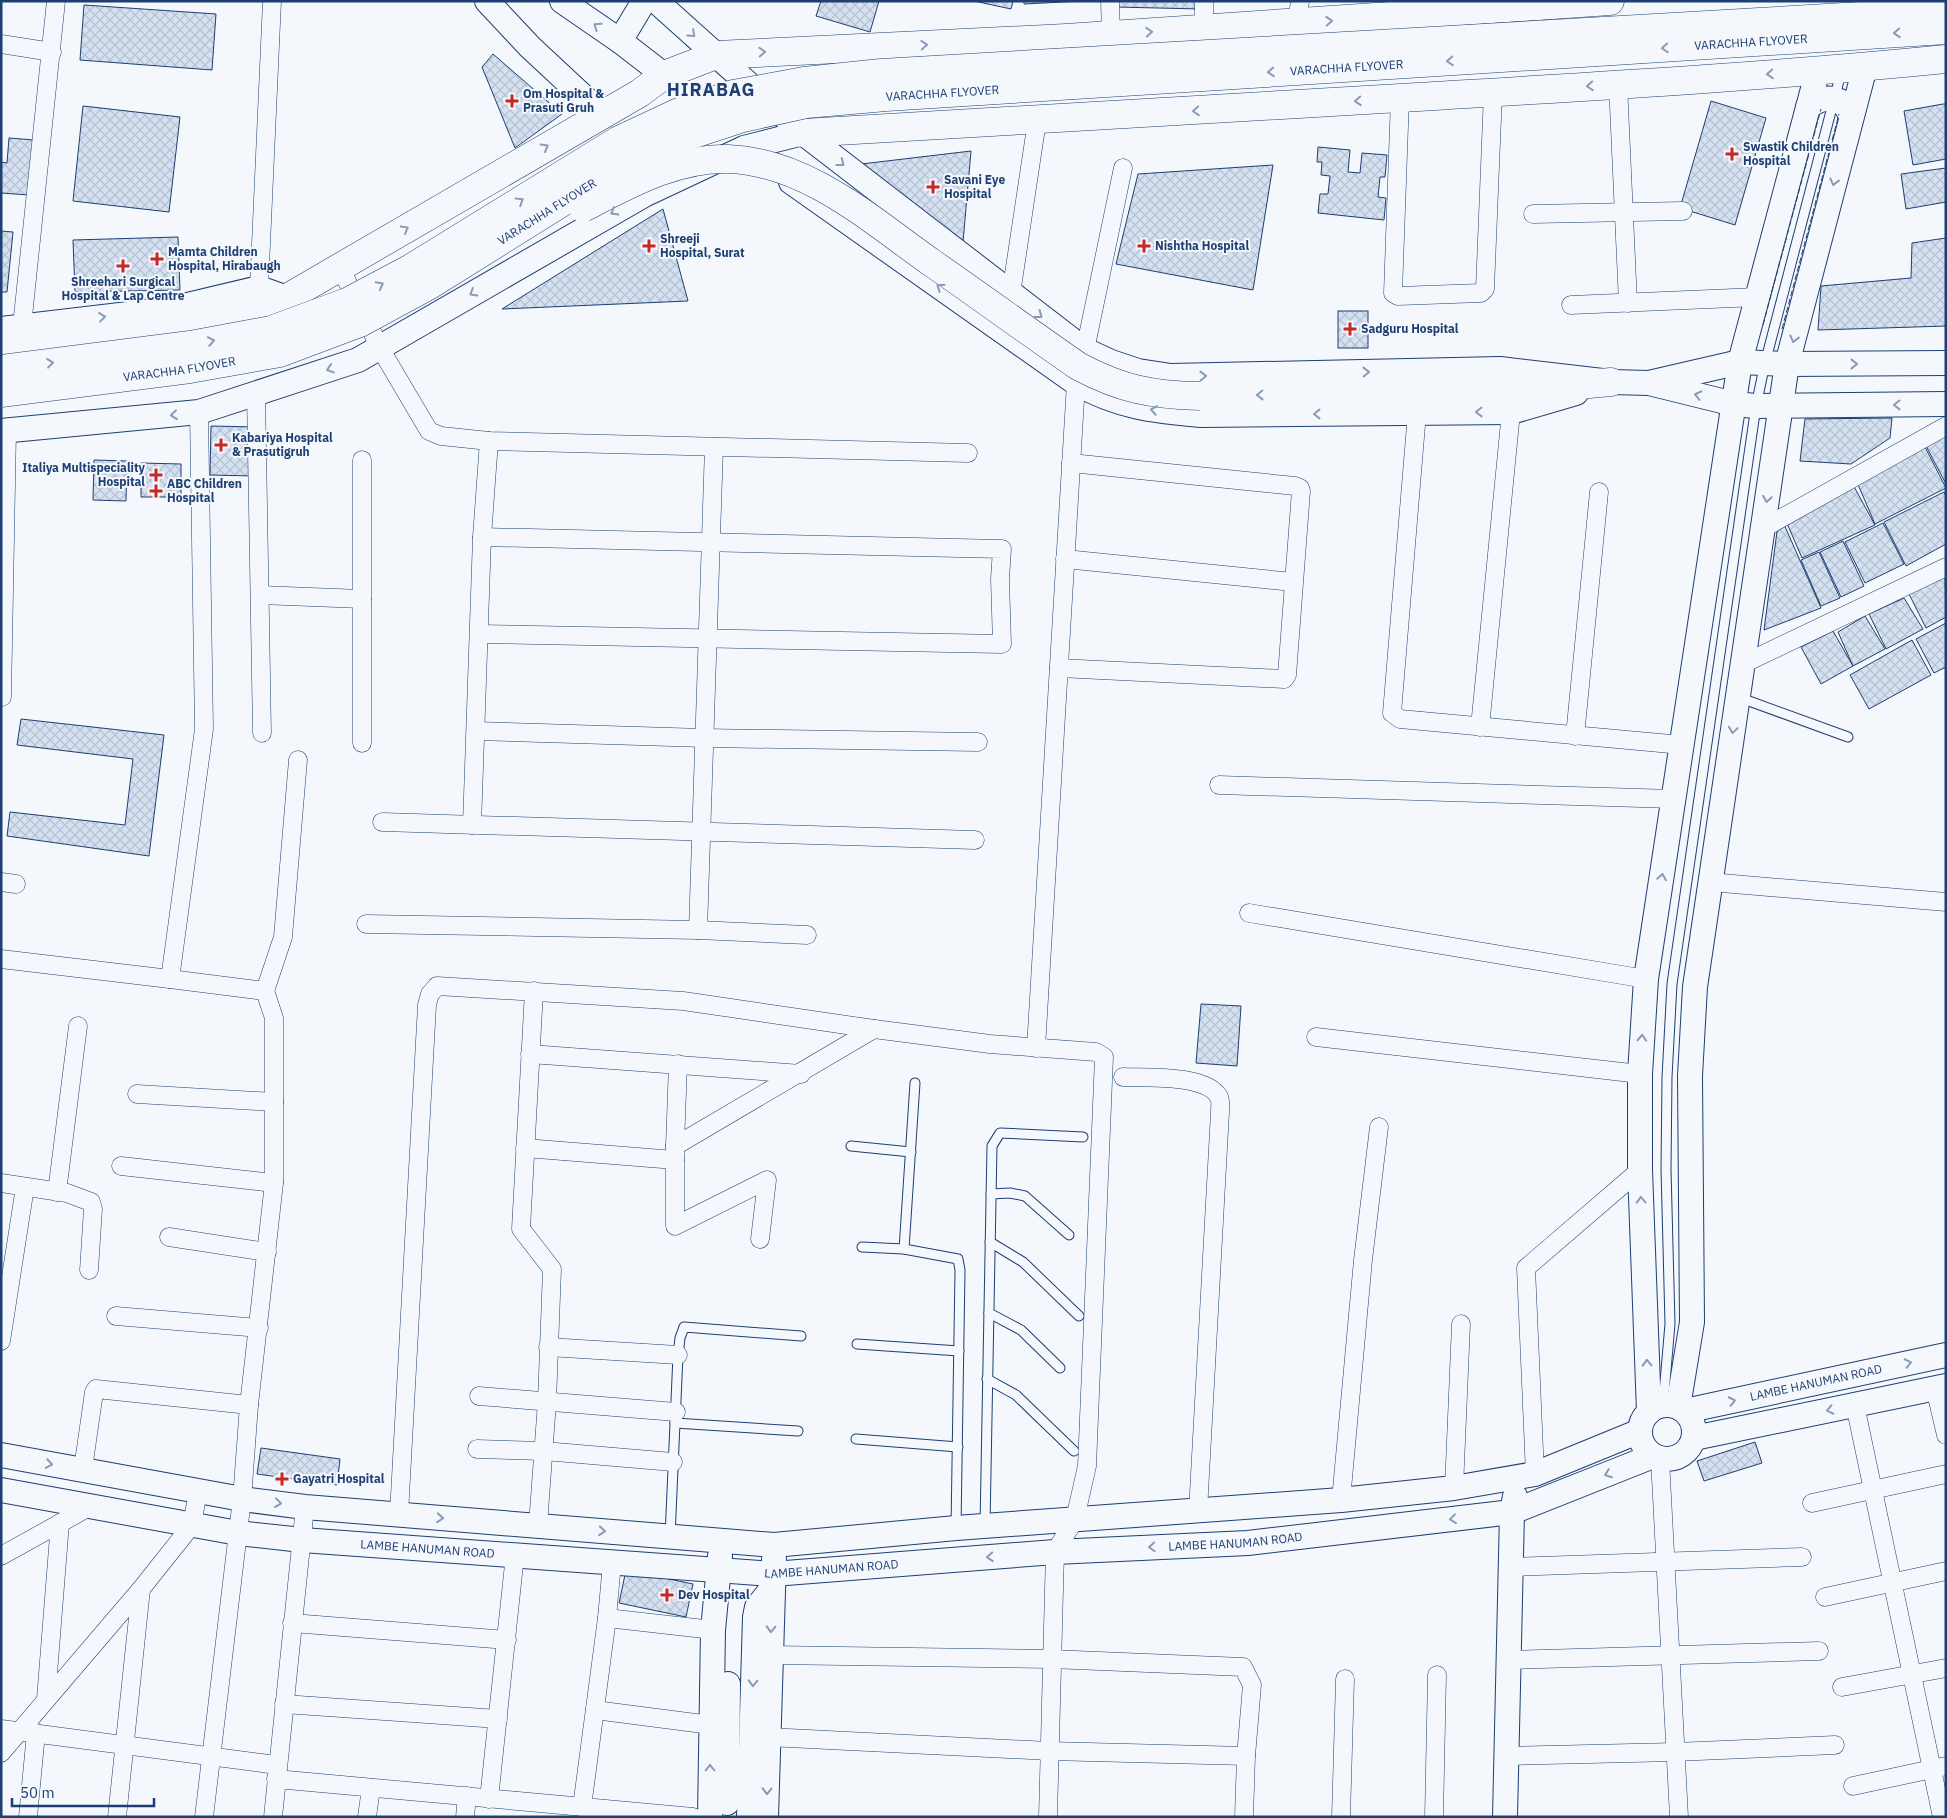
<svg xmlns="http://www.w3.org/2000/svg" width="1947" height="1818" viewBox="0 0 1947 1818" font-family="'IBM Plex Sans',sans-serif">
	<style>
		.building { fill: url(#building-cross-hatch); stroke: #1d3f73 }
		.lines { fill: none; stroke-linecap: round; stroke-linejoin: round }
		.lane-casing { stroke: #1d3f73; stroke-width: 11 }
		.street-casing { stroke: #1d3f73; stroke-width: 19 }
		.secondary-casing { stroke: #1d3f73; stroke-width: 26 }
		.primary-casing { stroke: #1d3f73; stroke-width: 29 }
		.lane { stroke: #f4f7fb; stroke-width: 9 }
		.street { stroke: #f4f7fb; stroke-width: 18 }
		.secondary { stroke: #f4f7fb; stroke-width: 24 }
		.primary { stroke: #f4f7fb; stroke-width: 28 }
		.primary-bridge-casing { stroke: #1d3f73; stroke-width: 29; stroke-linecap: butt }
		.primary-bridge { stroke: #f4f7fb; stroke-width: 28 }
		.fence { stroke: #1d3f73; stroke-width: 1; stroke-dasharray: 6 2.5; stroke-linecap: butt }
		.oneway { stroke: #889bb7 }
		.poi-dot { fill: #c62828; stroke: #f4f7fb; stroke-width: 2 }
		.labels { text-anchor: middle; stroke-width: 4; stroke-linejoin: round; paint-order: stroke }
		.street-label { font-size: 12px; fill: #1d3f73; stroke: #f4f7fb }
		.poi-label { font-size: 12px; font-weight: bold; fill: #1d3f73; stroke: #f4f7fb; text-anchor: start }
		.district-label { font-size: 18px; font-weight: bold; letter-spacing: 1px; fill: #1d3f73; stroke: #f4f7fb }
	</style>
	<defs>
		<pattern id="building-cross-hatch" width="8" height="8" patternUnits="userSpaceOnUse" patternTransform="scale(1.25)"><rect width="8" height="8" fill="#d5e0f0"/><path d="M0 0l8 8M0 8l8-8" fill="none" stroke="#b6c1d1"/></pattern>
	</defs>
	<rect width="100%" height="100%" fill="#f4f7fb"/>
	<g class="building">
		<path d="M821 1H879L870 32 816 16Z"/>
		<path d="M974 1H1013L1011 9Z"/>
		<path d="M1024 1H1083L1024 4Z"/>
		<path d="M1116 1H1200V9L1116 7Z"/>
		<path d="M84 5 216 14 212 70 80 60Z"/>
		<path d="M493 54 562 114 515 148 482 67Z"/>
		<path d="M1711 101 1766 118 1735 225 1680 208Z"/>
		<path d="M1943 104H1946V159L1913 165 1904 111Z"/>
		<path d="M83 106 180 117 169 212 73 201Z"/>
		<path d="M9 138 34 140 29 195 1 193V162L7 163Z"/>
		<path d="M1318 147 1350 150 1348 172 1360 173 1362 153 1387 155 1385 177H1380L1378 197 1386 198 1384 220 1318 213 1320 194H1328L1330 176 1321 175 1322 162H1317Z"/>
		<path d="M971 151 963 242 853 165Z"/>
		<path d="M1273 165 1253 290 1116 264 1138 174Z"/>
		<path d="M1946 168V202L1906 209 1901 174Z"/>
		<path d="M663 209 688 301 502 309Z"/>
		<path d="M1 231 13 232 7 292H1Z"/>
		<path d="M178 237 180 290 75 292 73 240Z"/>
		<path d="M1946 238V326L1818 330 1821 286 1911 278 1912 243Z"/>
		<rect x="1338" y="311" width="30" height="37"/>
		<path d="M1892 418 1890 438 1851 464 1800 461 1805 419Z"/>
		<path d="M211 426 255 427 254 476 210 475Z"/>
		<path d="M1946 433V484L1925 444Z"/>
		<path d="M1924 445 1946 488 1875 524 1856 480Z"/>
		<path d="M94 460 127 461 126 501 93 500Z"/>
		<path d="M141 463 181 464V497H141Z"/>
		<path d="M1852 483 1875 525 1802 558 1786 521Z"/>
		<path d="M1944 492 1946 496V544L1906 566 1884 522Z"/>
		<path d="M1783 522 1821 608 1764 630 1778 524Z"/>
		<path d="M1883 523 1904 564 1865 583 1845 542Z"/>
		<path d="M1843 541 1864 586 1841 597 1820 552Z"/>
		<path d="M1819 552 1840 598 1821 606 1801 560Z"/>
		<path d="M1945 577 1946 617 1926 628 1909 594Z"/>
		<path d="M1904 598 1923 629 1886 649 1869 614Z"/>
		<path d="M1865 616 1885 649 1853 666 1838 632Z"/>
		<path d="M1946 623V667L1934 673 1916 639Z"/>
		<path d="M1833 631 1853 666 1821 684 1801 647Z"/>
		<path d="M1912 640 1931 675 1869 709 1850 675Z"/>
		<path d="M21 719 164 735 149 856 7 836 10 812 125 825 133 759 17 745Z"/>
		<path d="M1201 1004 1241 1006 1237 1066 1196 1063Z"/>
		<path d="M1755 1442 1762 1463 1704 1481 1697 1461Z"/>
		<path d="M261 1448 340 1459 337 1485 257 1474Z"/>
		<path d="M626 1570 693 1584 686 1617 619 1603Z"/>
	</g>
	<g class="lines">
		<defs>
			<g id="lane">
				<path d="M1738 697 1848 737"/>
				<path d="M851 1146 911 1152"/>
				<path d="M991 1194 1010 1193 1025 1196 1069 1235"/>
				<path d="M990 1242 1023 1262 1079 1316"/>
				<path d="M862 1247 904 1249 958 1259 960 1270 956 1528"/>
				<path d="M904 1249 915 1083"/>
				<path d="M989 1313 1021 1330 1060 1368"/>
				<path d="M857 1344 959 1351"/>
				<path d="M987 1379 1016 1395 1074 1451"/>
				<path d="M1663 1405 1670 1324 1666 1169 1667 1077 1672 984 1756 406 1765 363 1841 73"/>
				<path d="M675 1423 798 1431"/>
				<path d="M856 1439 958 1447"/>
				<path d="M985 1526 992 1146 1000 1133 1083 1137"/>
				<path d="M670 1537 678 1355 680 1338 684 1327 801 1336"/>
			</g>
			<g id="street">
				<path d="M1110 1 1111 35"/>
				<path d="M1204 1V29"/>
				<path d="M1297 23 1300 1"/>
				<path d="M1 44 52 52"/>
				<path d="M1618 84 1628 303"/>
				<path d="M1400 98 1393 293 1398 296 1481 293 1485 289 1493 93"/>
				<path d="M1533 214 1683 211"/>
				<path d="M340 267 380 348 429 431 441 436 489 441 968 453"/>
				<path d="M259 288 272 1"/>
				<path d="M1011 294 1037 121"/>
				<path d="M1571 305 1757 297"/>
				<path d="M22 326 56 1"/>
				<path d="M256 393 262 733"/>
				<path d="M199 412 204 729 170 979 265 991 274 1018V1183L249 1405 242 1499 204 1817"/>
				<path d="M1417 413 1392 713 1400 719 1682 745"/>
				<path d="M362 460V743"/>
				<path d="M1762 529 1946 426"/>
				<path d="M1065 559 1293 582"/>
				<path d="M260 595 362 599"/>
				<path d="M480 634 1002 644 1000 579 1002 549 482 537"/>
				<path d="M1743 664 1946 567"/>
				<path d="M1059 668 1284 679 1287 675 1301 491 1300 488 1295 486 1071 463"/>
				<path d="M2 697 7 431"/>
				<path d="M1480 727 1511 412"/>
				<path d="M476 731 704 738 978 742"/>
				<path d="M1575 736 1599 492"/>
				<path d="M1219 785 1674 799"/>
				<path d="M382 822 975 840"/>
				<path d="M472 825 482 537 489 441"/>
				<path d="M1 882 16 884"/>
				<path d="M1710 882 1946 902"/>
				<path d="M1249 913 1646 979"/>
				<path d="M366 924 698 930 807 935"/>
				<path d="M698 930 714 447"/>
				<path d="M1 959 170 979"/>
				<path d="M265 991 283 937 298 760"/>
				<path d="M534 991 521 1229 552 1269 547 1402 538 1525"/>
				<path d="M1316 1037 1640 1074"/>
				<path d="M1036 1048 1076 383 1085 350 1123 168"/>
				<path d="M530 1054 801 1074"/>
				<path d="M678 1064 675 1146V1226L767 1180 760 1239"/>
				<path d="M1123 1077C1145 1078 1206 1074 1219 1097 1221 1101 1220 1108 1220 1112L1198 1511"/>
				<path d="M137 1094 274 1102"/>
				<path d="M675 1146 874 1029"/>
				<path d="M525 1148 675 1160"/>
				<path d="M121 1166 274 1183"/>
				<path d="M1 1183 67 1193 91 1202 93 1209 89 1270"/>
				<path d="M57 1192 78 1026"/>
				<path d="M169 1237 267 1252"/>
				<path d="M116 1316 259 1328"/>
				<path d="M1 1341 25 1187"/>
				<path d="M548 1347 678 1355"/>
				<path d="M1935 1388 1946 1435"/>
				<path d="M479 1396 676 1412"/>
				<path d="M1855 1405 1942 1817"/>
				<path d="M477 1449 544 1451 673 1462"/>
				<path d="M1660 1459 1679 1817"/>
				<path d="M83 1469 94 1392 96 1389 249 1405"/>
				<path d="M1535 1474 1526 1268 1640 1170"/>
				<path d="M1454 1488 1461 1324"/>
				<path d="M1341 1500 1363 1260 1379 1127"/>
				<path d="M1812 1503 1946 1474"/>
				<path d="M399 1514 427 1005 430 994 437 986 683 1001 874 1029 990 1044 1096 1052 1104 1057 1087 1466 1075 1519 1055 1552 1048 1817"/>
				<path d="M1 1556 91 1506"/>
				<path d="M1511 1567 1802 1557"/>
				<path d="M1825 1597 1946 1571"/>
				<path d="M607 1618 713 1630"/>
				<path d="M292 1623 507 1640"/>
				<path d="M771 1655 1051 1659 1243 1667 1252 1685 1246 1756 1244 1817"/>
				<path d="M1508 1660 1819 1651"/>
				<path d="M1842 1687 1946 1668"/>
				<path d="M46 1699 60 1523"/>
				<path d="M284 1704 498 1719"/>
				<path d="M595 1710 711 1725"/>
				<path d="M1 1729 277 1765"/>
				<path d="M768 1737 1049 1751 1246 1756"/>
				<path d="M1 1753 141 1589 192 1525 198 1491"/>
				<path d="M1506 1756 1675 1752 1835 1745"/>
				<path d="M276 1779 693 1817"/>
				<path d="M1853 1786 1946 1766"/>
				<path d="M489 1799 515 1555"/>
				<path d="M582 1807 607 1618 612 1563"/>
				<path d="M28 1817 36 1733"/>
				<path d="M117 1817 141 1589"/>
				<path d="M273 1817 305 1507"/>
				<path d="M367 1817 371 1788"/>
				<path d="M465 1817 467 1796"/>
				<path d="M1341 1817 1345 1679"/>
				<path d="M1434 1817 1437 1675"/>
			</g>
			<g id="secondary">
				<path d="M487 1 530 47 602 114"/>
				<path d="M562 1 620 41 664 75"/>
				<path d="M656 1 803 133 1085 350 1111 362 1138 371 1171 376 1500 369 1611 382 1649 383 1740 362 1787 364 1946 363"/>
				<path d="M620 41 644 1"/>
				<path d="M1808 107C1825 94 1844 95 1851 117"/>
				<path d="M791 182 1076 383C1118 407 1154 411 1201 415L1511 412 1576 393"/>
				<path d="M1 329 171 309 259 288 287 298"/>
				<path d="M1653 384 1734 404 1756 406 1946 404"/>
				<path d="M1 431 199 412 358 360 644 195 744 148 803 133"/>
				<circle cx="1667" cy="1432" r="27"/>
				<path d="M1678 1407 1692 1322 1690 1076 1695 987 1787 364 1865 67"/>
				<path id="s1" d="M1685 1411 1946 1355"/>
				<path d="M1649 1412 1640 1170V1074L1646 979 1740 362 1818 70"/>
				<path d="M1694 1438 1946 1386"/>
				<path d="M1 1455 242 1499 305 1507 774 1545 956 1528 1341 1500 1454 1488 1535 1474 1640 1431"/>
				<path id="s2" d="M1 1490 238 1533 302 1540 773 1574 1055 1552 1248 1543 1512 1512 1653 1456"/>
				<path d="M727 1803 728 1684"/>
				<path d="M710 1817 713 1630 720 1556"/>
				<path d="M749 1817 755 1617 757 1607 773 1587"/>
				<path d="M766 1817 774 1559"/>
				<path d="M1505 1817 1512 1512 1515 1496"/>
			</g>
			<g id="primary">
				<path d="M803 133C1002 122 1201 110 1400 98 1582 87 1765 77 1946 59"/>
				<path d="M1 348 133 332 196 321 287 298 640 93 664 75 716 55 1066 38 1610 1"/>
				<path d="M1200 396 1501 392 1611 382"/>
			</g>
		</defs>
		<use href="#lane" class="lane-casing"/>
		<use href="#street" class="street-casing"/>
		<use href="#secondary" class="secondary-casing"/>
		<use href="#primary" class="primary-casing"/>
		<use href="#lane" class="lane"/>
		<use href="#street" class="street"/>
		<use href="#secondary" class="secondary"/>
		<use href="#primary" class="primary"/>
		<defs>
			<g id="primary-bridge">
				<path d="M583 208C628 185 677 157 729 159 807 162 871 220 932 263 981 297 1029 332 1078 366 1121 389 1151 395 1200 396"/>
				<path d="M1 369 190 345 271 330 347 302 411 268 617 141 679 112 733 94 777 86 804 81 881 73 1946 11"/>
				<path id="s3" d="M1 393 190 369 280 353 360 323 430 285 630 160 688 136 743 118 806 104 886 97 1946 30"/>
			</g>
		</defs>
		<use href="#primary-bridge" class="primary-bridge-casing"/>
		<use href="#primary-bridge" class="primary-bridge"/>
		<g class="fence">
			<path d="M1763 325 1821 109"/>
			<path d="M1782 329 1839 114"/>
		</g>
	</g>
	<defs><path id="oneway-chevron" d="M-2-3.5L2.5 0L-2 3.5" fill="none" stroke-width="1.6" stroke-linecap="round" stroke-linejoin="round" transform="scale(1.25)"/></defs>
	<g class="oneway">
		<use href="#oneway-chevron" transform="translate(1329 21) rotate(-4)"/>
		<use href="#oneway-chevron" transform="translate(597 26) rotate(-145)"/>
		<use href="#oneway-chevron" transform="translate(1149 32) rotate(-4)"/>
		<use href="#oneway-chevron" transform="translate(1897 33) rotate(176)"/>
		<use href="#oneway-chevron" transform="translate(692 34) rotate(42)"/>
		<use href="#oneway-chevron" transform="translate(924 45) rotate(-3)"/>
		<use href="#oneway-chevron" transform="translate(1665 48) rotate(176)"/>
		<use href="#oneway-chevron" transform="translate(762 52) rotate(-3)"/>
		<use href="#oneway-chevron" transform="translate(1450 61) rotate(176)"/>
		<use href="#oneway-chevron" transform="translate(1271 72) rotate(176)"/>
		<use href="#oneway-chevron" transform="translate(1770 74) rotate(176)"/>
		<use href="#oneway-chevron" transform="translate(1590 86) rotate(176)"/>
		<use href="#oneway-chevron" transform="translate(1358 101) rotate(176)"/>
		<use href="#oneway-chevron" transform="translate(1196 111) rotate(176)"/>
		<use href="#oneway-chevron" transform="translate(545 147) rotate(-30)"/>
		<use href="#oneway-chevron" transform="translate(841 163) rotate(38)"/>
		<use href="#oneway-chevron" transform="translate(1834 182) rotate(104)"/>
		<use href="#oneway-chevron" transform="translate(520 201) rotate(-32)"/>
		<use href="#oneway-chevron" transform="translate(614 212) rotate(150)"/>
		<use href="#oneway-chevron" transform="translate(405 229) rotate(-30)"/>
		<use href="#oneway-chevron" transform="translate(380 285) rotate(-28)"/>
		<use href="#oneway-chevron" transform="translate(940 287) rotate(-145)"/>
		<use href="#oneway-chevron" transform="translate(473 293) rotate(149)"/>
		<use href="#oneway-chevron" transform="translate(1039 315) rotate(37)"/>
		<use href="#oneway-chevron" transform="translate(102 317) rotate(-7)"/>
		<use href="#oneway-chevron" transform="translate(1794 339) rotate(104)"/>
		<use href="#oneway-chevron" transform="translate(211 341) rotate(-11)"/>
		<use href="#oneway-chevron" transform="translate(50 363) rotate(-7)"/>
		<use href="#oneway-chevron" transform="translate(1854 364)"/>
		<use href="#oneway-chevron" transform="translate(330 369) rotate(162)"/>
		<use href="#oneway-chevron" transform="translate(1366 372) rotate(-1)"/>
		<use href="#oneway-chevron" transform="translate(1203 376) rotate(-1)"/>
		<use href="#oneway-chevron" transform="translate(1260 395) rotate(179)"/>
		<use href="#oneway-chevron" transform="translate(1698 395) rotate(-166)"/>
		<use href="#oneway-chevron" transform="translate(1897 405) rotate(179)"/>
		<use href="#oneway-chevron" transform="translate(1154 410) rotate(-169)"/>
		<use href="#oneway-chevron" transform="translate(1479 412) rotate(179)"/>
		<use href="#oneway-chevron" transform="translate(1317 414) rotate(180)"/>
		<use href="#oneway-chevron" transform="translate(174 415) rotate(174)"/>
		<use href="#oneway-chevron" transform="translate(1767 499) rotate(99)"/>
		<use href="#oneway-chevron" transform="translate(1733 730) rotate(98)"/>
		<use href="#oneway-chevron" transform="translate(1662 877) rotate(-81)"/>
		<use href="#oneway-chevron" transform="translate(1642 1038) rotate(-87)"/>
		<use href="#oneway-chevron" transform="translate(1641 1200) rotate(-92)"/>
		<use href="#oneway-chevron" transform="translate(1647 1363) rotate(-92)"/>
		<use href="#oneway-chevron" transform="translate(1908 1363) rotate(-12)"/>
		<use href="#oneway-chevron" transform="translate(1732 1401) rotate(-12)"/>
		<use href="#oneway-chevron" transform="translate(1830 1410) rotate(168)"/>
		<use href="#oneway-chevron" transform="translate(49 1464) rotate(10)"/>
		<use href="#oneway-chevron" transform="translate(1608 1474) rotate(159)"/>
		<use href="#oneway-chevron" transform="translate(278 1503) rotate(7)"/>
		<use href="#oneway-chevron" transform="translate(440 1518) rotate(5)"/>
		<use href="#oneway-chevron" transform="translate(1453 1519) rotate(173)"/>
		<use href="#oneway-chevron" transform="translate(602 1531) rotate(5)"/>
		<use href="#oneway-chevron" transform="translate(1152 1547) rotate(177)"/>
		<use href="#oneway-chevron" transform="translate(990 1557) rotate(176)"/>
		<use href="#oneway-chevron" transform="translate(771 1629) rotate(92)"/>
		<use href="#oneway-chevron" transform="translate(753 1683) rotate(92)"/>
		<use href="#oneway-chevron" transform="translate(710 1768) rotate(-90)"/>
		<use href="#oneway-chevron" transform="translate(767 1791) rotate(91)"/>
	</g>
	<g class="poi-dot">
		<path d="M509.5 93.5h5v5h5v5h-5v5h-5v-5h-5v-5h5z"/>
		<path d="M1729.5 146.5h5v5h5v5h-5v5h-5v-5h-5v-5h5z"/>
		<path d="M930.5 179.5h5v5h5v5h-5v5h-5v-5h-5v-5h5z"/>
		<path d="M646.5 238.5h5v5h5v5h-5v5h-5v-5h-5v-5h5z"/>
		<path d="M1141.5 238.5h5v5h5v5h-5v5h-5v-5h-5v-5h5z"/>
		<path d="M154.5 251.5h5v5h5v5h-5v5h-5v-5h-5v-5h5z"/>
		<path d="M120.5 258.5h5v5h5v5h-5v5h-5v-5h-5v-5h5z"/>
		<path d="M1347.5 321.5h5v5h5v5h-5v5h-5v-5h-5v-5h5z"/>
		<path d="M218.5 437.5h5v5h5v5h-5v5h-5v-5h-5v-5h5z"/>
		<path d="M153.5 467.5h5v5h5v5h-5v5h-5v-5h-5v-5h5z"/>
		<path d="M153.5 483.5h5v5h5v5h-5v5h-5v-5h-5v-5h5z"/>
		<path d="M279.5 1471.5h5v5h5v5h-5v5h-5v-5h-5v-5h5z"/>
		<path d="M664.5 1587.5h5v5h5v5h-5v5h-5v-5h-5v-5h5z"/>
	</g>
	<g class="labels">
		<g class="street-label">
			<text dy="4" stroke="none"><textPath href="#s3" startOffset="1815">VARACHHA FLYOVER</textPath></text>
			<text dy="4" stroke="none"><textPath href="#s3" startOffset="1410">VARACHHA FLYOVER</textPath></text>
			<text dy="4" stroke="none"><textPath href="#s3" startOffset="1005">VARACHHA FLYOVER</textPath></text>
			<text dy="4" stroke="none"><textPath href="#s3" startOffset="585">VARACHHA FLYOVER</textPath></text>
			<text dy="4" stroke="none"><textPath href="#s3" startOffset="180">VARACHHA FLYOVER</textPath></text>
			<text dy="4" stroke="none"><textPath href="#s1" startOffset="134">LAMBE HANUMAN ROAD</textPath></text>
			<text dy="4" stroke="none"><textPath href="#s2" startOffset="1241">LAMBE HANUMAN ROAD</textPath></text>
			<text dy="4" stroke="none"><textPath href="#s2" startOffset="431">LAMBE HANUMAN ROAD</textPath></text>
			<text dy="4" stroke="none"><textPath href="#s2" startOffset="836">LAMBE HANUMAN ROAD</textPath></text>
		</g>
		<g class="poi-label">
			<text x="523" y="98">Om Hospital &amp;<tspan x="523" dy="14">Prasuti Gruh</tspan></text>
			<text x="1743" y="151">Swastik Children<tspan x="1743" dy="14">Hospital</tspan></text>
			<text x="944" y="184">Savani Eye<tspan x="944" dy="14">Hospital</tspan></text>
			<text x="660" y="243">Shreeji<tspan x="660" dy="14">Hospital, Surat</tspan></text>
			<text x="1155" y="250">Nishtha Hospital</text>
			<text x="168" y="256">Mamta Children<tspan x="168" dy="14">Hospital, Hirabaugh</tspan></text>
			<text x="123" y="286" text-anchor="middle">Shreehari Surgical<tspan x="123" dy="14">Hospital &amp; Lap Centre</tspan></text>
			<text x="1361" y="333">Sadguru Hospital</text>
			<text x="232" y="442">Kabariya Hospital<tspan x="232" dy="14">&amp; Prasutigruh</tspan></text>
			<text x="145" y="472" text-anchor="end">Italiya Multispeciality<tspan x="145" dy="14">Hospital</tspan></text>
			<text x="167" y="488">ABC Children<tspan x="167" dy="14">Hospital</tspan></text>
			<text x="293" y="1483">Gayatri Hospital</text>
			<text x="678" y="1599">Dev Hospital</text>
		</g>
		<g class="district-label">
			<text x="711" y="96">HIRABAG</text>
		</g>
	</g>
	<rect width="1947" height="1818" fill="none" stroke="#1d3f73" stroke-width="5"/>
	<path d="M12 1798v8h142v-8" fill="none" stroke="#1d3f73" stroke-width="2.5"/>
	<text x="20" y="1798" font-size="15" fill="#1d3f73" stroke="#f4f7fb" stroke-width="4" paint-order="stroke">50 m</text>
</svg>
